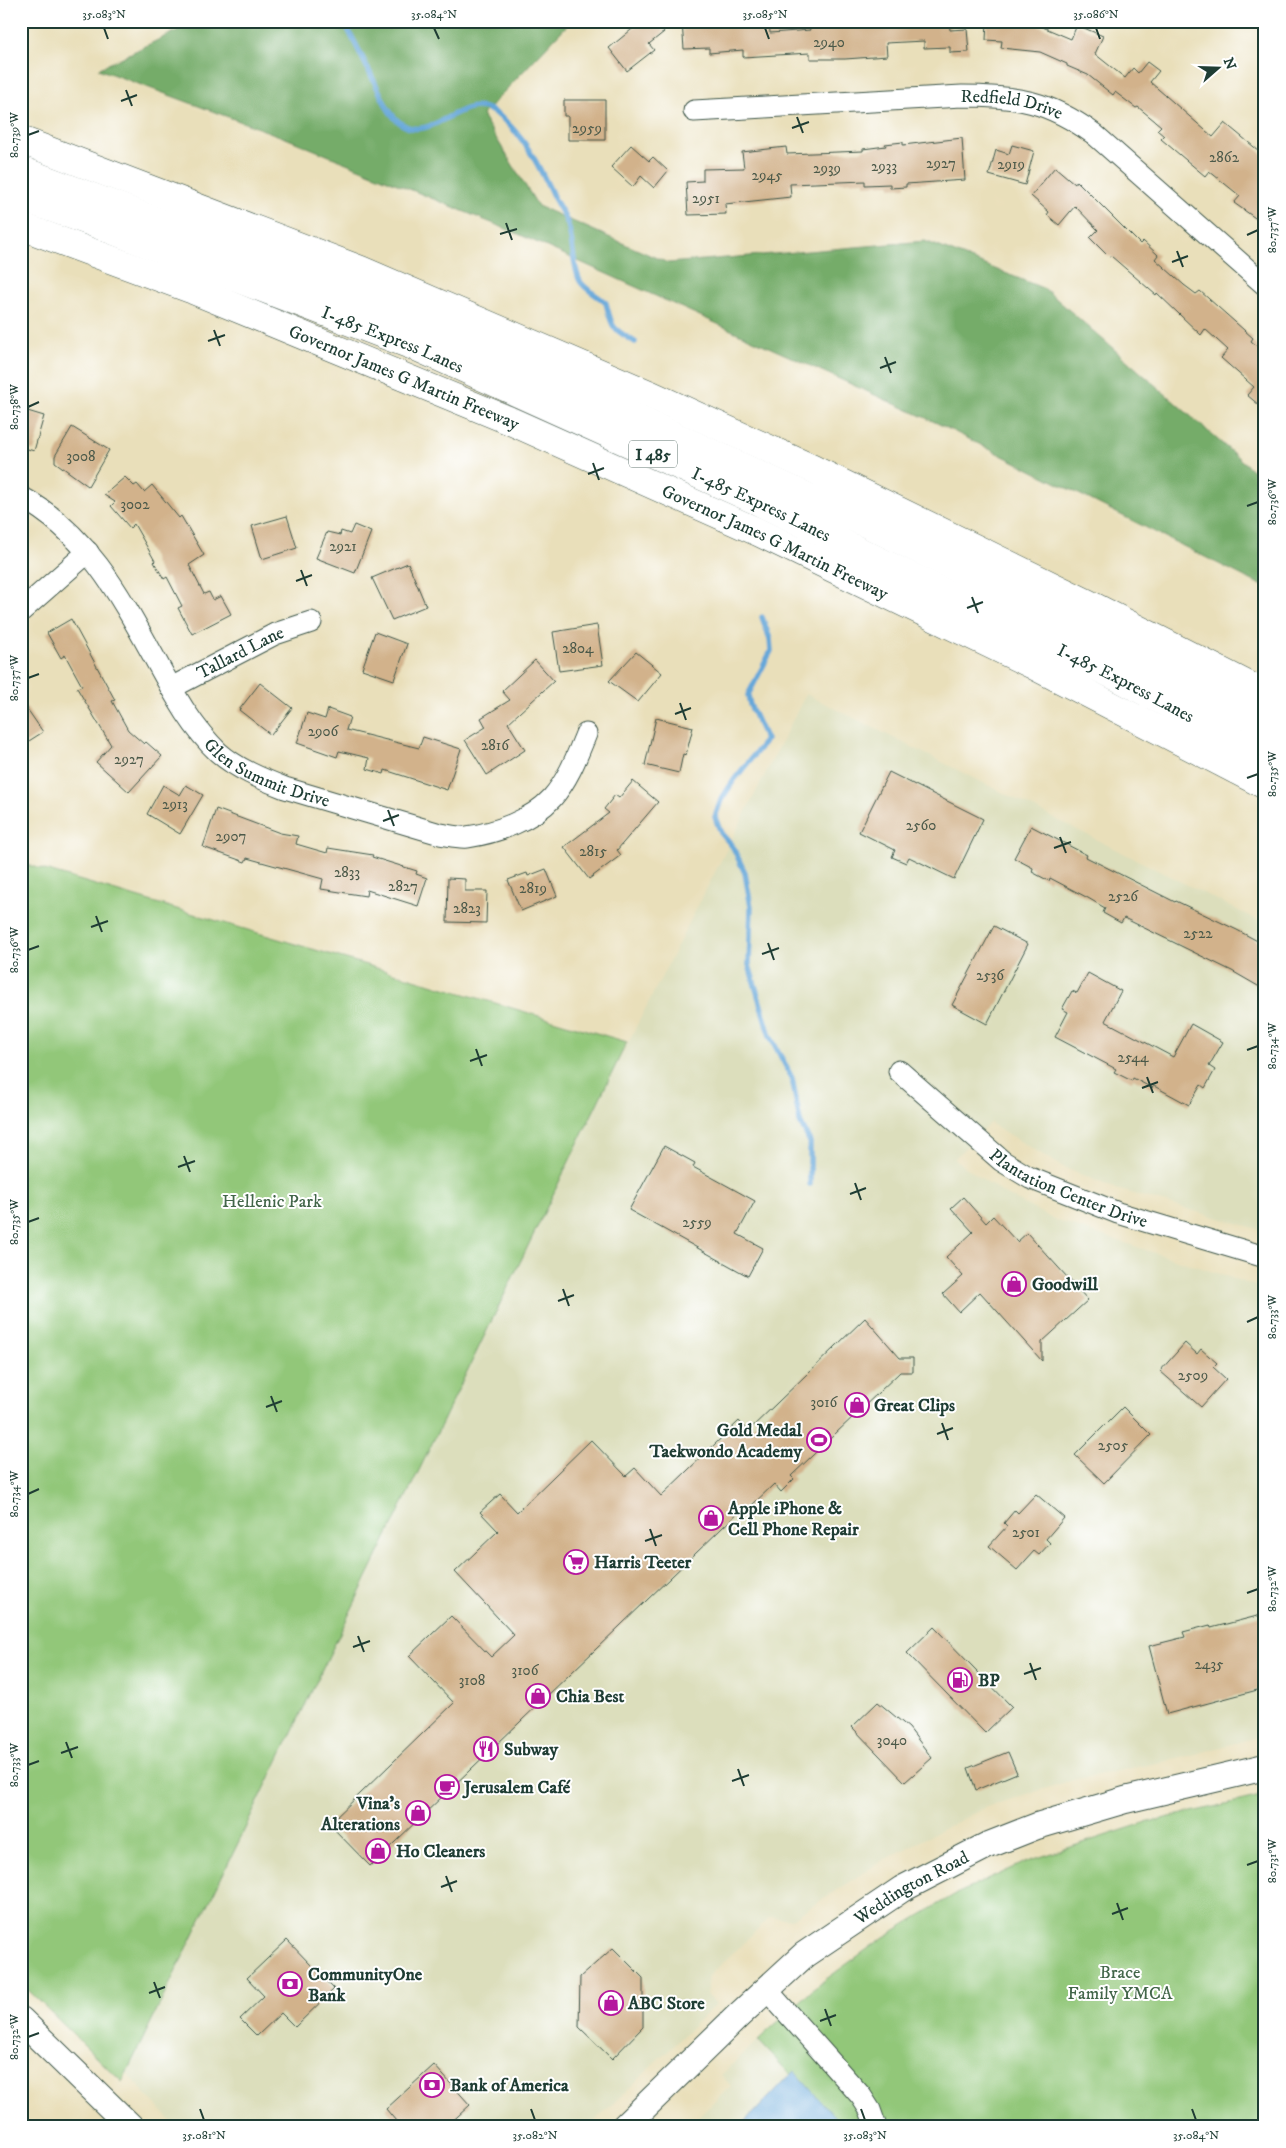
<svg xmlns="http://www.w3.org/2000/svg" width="1286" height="2148" viewBox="0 0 1286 2148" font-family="'IM FELL DW Pica',serif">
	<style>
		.built { fill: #dcdebc }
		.green { fill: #92c779; stroke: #588256 }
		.forest { fill: #75ac69; stroke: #4a744e }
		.water { fill: #66a7d9; stroke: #427286 }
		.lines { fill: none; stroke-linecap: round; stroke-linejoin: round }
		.stream { stroke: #66a7d9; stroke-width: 5.5 }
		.building { fill: #d2b28b }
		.minor-casing { stroke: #3d5548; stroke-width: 23 }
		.major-casing { stroke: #3d5548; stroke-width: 28 }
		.highway-casing { stroke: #3d5548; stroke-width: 29 }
		.minor { stroke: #fff; stroke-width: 21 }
		.major { stroke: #fff; stroke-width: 26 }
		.highway { stroke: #fff; stroke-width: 28 }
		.ticks { fill: none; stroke: #1f3d34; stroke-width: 2 }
		.labels { text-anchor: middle; stroke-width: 4; stroke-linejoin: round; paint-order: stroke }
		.number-label { font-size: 15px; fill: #4c5a4a }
		.shield { fill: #fff; stroke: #627771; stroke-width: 1 }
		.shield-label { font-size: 16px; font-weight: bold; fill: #1f3d34 }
		.street-label { font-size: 18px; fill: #1f3d34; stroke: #fff }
		.park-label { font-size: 18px; fill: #426649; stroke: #fff }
		.poi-label { font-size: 18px; font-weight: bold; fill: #1f3d34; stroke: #fff; text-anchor: start }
		.neatline { fill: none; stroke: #1f3d34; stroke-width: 2 }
		.ticks-label { font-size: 12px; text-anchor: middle; fill: #1f3d34 }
	</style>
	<rect width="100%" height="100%" fill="#fff"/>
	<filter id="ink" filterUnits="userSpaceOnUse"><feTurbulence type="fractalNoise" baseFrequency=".02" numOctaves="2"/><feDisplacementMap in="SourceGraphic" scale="10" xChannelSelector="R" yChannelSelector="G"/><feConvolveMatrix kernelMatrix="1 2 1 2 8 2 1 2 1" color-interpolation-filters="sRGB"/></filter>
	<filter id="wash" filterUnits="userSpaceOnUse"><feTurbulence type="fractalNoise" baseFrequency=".0096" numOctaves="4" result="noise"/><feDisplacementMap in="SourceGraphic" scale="20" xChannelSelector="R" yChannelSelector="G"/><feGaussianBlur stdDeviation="1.12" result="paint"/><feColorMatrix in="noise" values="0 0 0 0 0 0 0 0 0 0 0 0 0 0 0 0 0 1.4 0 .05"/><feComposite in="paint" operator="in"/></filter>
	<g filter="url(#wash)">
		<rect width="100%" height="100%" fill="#e9dfba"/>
		<g class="built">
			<path d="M806 694 1265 924V1231L1116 1189 1065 1168 990 1123 954 1159 1003 1193 1055 1220 1265 1289V1735L1177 1759 1073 1780 986 1807 880 1862 792 1919 770 1917 709 1976 707 1995 716 2004 589 2127H177L126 2073 539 1217Z"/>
			<path d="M758 2040 828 2115 833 2127H688L731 2086 721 2075Z"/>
		</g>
		<g class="green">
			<path d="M21 863 627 1042 122 2082 21 1983Z"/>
			<path d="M1265 1795V2127H833L828 2115 758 2040 818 1985 884 1937 954 1895 1028 1861 1144 1823Z"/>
		</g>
		<path class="forest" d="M197 21H571L482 115 538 206 668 263 925 241 1045 289 1265 481V587L937 423 516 233 288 139 98 69Z"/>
		<path class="water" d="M794 2071 835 2117 839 2127H748L744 2123Z"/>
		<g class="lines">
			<g class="stream">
				<path d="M344 21 387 107C419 162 457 92 490 110 521 127 540 168 554 198 559 207 565 216 568 225 573 241 573 268 580 281 585 290 599 296 606 303 613 330 611 327 635 342"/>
				<path d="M762 617 770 639 771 651 748 695 750 705 766 740 734 780 721 800 715 817 721 833 733 847 745 873 751 907 749 965 770 1036 792 1078 800 1122 810 1142V1184"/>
			</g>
		</g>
		<g id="blocks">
			<g class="building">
				<path d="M642 21H656L664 32 649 44 654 50 627 71 609 48Z"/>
				<path d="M769 21 770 33 810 30 809 26 866 25V21H949L950 30 967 29 969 52 950 53V47L924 48V41L886 43 887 56 845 59H810V53L743 57V50L709 53V48L684 49 682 22Z"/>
				<path d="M987 21H1039L1038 25 1071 39 1077 25 1103 36 1095 54 1125 78 1133 68 1138 73 1147 62 1159 71 1150 82 1213 137 1225 123 1265 156V225L1234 203 1240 196 1209 171 1205 176 1161 139 1164 136 1157 130 1161 126 1138 107 1136 108 1115 92 1113 95 1088 75 1067 66V64L1040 52 1001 48 1002 41 986 40Z"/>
				<path d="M564 100H605V140H568V116H564Z"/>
				<path d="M962 138 965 180 906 184V187L890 188V184L865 185V181L790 184 791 197 725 204 726 214 688 215 686 182 703 181V169L744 168 742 152 786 147 787 154 863 151V149L886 146 885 144 903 142V145Z"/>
				<path d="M631 145 649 161 653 157 668 171 654 188 641 176 633 187 611 167Z"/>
				<path d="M1012 145 1034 151 1025 185 989 175 996 150 1009 154Z"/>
				<path d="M1055 167 1075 184 1077 181 1140 244 1143 241 1158 255 1155 259 1184 285 1196 294 1200 291 1253 338 1251 341 1265 353V397L1259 405 1247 395 1254 387 1221 358 1228 350 1205 329 1201 335 1157 293 1156 295 1111 256 1109 257 1090 238 1098 230 1075 206 1059 225 1047 215 1049 212 1031 196Z"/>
				<path d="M21 409 44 416 34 451 21 447Z"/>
				<path d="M72 427 109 450 88 486 55 462V456Z"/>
				<path d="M125 477 134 486 137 484 144 492 152 485 179 518 181 516 204 555 189 565 204 594 209 592 213 600 221 596 231 614 192 634 178 608 182 606 167 577 164 579 154 562 155 561 134 524 130 528 111 506 115 502 104 495Z"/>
				<path d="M287 516 297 548 262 559 252 526Z"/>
				<path d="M354 525 371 532 355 573 316 558 327 532 340 535 341 531 350 534Z"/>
				<path d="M408 563 426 606 392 620 372 578Z"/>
				<path d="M71 619 115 700 112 701 128 730 144 744 146 742 162 756 129 792 96 762 111 745 77 688 82 686 65 655 61 658 47 633Z"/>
				<path d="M597 625 603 665 559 671 553 632Z"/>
				<path d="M375 632 407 644 394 680 362 669Z"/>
				<path d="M636 652 662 673 638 702 609 681Z"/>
				<path d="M535 660 554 681 508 723 525 750 487 775 465 740 486 727 481 718 510 700 502 691Z"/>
				<path d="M260 683 292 708 271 735 239 710Z"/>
				<path d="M21 700 43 732 21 746Z"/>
				<path d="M328 709 350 717 346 730 419 748 423 737 461 749 447 790 385 770 384 774 367 769 369 758 339 751 337 757 297 743 307 713 325 719Z"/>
				<path d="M656 718 693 727 686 755 683 754 679 773 645 765Z"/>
				<path d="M889 772 983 819 954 879 909 857 906 863 892 857 895 850 859 832Z"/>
				<path d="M633 781 658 802 617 850 621 855 589 879 564 847 609 813 604 809 615 795 619 798Z"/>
				<path d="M163 785 180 795 186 785 203 795 180 834 147 814Z"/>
				<path d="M216 809 280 833 298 836 296 844 327 853 328 848 373 855 372 857 417 871 416 874 427 878 418 906 367 890 366 896 321 889 323 879 247 858 245 862 203 847Z"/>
				<path d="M1031 826 1087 855 1086 857 1175 902 1176 901 1237 930 1265 945V990L1232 971 1124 918 1121 923 1103 913 1105 908 1088 898 1050 878 1049 881 1032 872 1033 868 1014 858Z"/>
				<path d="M546 869 557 896 521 911 508 880 527 873 528 876Z"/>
				<path d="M448 878 465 879V891H487L486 923 447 922Z"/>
				<path d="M994 926 1028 944 987 1024 952 1005Z"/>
				<path d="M1088 973 1121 991 1105 1021 1173 1057 1191 1024 1223 1042 1209 1066 1215 1070 1205 1088 1201 1085 1189 1105 1154 1086 1152 1088 1133 1078 1132 1081 1114 1072 1116 1069 1055 1037 1068 1012 1062 1009 1072 991 1077 993Z"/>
				<path d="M664 1146 695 1163 693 1167 755 1201 737 1234 763 1248 748 1276 629 1210Z"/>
				<path d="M963 1197 986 1223 993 1216 1017 1242 1027 1233 1088 1300 1042 1342V1361L980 1292 959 1312 943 1294 963 1276 946 1257 973 1232 951 1208Z"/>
				<path d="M865 1318 900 1358H913V1372H900L791 1476 794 1479 781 1492 774 1484 749 1508 746 1505 370 1866 329 1824 454 1703 409 1656 451 1616 491 1657 514 1635 455 1572 498 1531 480 1512 500 1494 517 1512 591 1440 626 1476 635 1468 661 1496 739 1421 748 1431Z"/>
				<path d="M1185 1343 1197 1354 1201 1349 1217 1363 1213 1367 1226 1379 1201 1407 1160 1371Z"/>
				<path d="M1123 1407 1151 1435 1104 1483 1075 1455Z"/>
				<path d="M1036 1494 1064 1518 1046 1539 1050 1543 1039 1555 1034 1551 1017 1570 989 1546 1007 1526 1004 1523 1015 1510 1018 1513Z"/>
				<path d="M1265 1614V1688L1167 1714 1149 1646 1185 1637 1183 1632 1210 1625 1211 1628Z"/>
				<path d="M934 1627 1012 1707 985 1733 907 1653Z"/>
				<path d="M878 1702 909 1728 932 1758 905 1782 852 1727Z"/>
				<path d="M1008 1752 1017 1773 976 1790 968 1768Z"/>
				<path d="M287 1940 334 1989 295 2027 281 2013 257 2036 240 2019 264 1996 247 1978Z"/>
				<path d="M613 1948 643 1978V2027L612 2059 579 2027 580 1977Z"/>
				<path d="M434 2065 470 2105 446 2127H401L386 2109Z"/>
			</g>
		</g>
	</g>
	<g filter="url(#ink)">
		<use href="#blocks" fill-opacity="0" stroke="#3d5548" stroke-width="1"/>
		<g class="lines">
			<defs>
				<g id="minor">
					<path id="s1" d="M694 111 962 96C1018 96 1048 101 1094 134L1265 285"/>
					<path id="s2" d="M21 497C90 534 124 603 160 668 177 699 193 728 218 752 237 769 262 779 285 788L440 834C448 835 458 838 467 837 496 833 532 820 552 798 568 780 577 756 586 734"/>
					<path d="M21 611 88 552"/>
					<path id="s3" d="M171 688 275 634 311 622"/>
					<path id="s4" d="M899 1071 1002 1161 1030 1178 1118 1213 1265 1257"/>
					<path d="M767 1990 861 2096 870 2110 876 2127"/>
				</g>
				<g id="major">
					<path d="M21 2020 131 2127"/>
					<path id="s5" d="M624 2127 739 2015 804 1955 902 1889 986 1846 1037 1826 1125 1800 1265 1767"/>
				</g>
				<g id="highway">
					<path d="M21 140 361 270 649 394 813 469 1087 603 1265 694"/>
					<path d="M21 170 337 289 579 392 867 524 1142 660 1265 725"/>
					<path id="s6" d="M21 197 88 221 421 349 755 500 1121 679 1265 756"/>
					<path id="s7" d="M21 226 193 290 508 420 758 532 1035 666 1265 785"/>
				</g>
			</defs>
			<use href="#minor" class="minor-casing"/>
			<use href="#major" class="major-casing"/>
			<use href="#highway" class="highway-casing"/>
			<use href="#minor" class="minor"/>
			<use href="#major" class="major"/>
			<use href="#highway" class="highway"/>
		</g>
	</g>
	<path class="ticks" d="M104 28 108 39M434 28 439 39M765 28 769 39M1096 28 1100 39M126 90 132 106M121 101 137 95M797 117 803 133M792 128 809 122M28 135 39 131M506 223 512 240M500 234 517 229M1247 235 1258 230M1177 251 1183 267M1172 262 1188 256M214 330 220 346M208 341 225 335M885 357 891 373M880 368 896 362M28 407 39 402M593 463 599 480M588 474 604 468M1247 506 1258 502M301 570 307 586M296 581 312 575M972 597 978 613M967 608 983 602M28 678 39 674M680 703 686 720M675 714 691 708M1247 778 1258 774M388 810 394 826M383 821 399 815M1060 837 1066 853M1054 848 1071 842M96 916 102 932M91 927 108 921M768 943 774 960M28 950 39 946M762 954 779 948M476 1049 482 1066M1247 1050 1258 1046M470 1061 487 1055M1147 1077 1153 1093M1142 1088 1158 1082M184 1156 190 1172M178 1167 195 1161M855 1183 861 1200M850 1194 866 1188M28 1222 39 1218M563 1289 569 1306M558 1301 574 1295M1247 1322 1258 1317M271 1396 277 1412M266 1407 282 1401M942 1423 948 1440M937 1434 953 1428M28 1494 39 1489M650 1529 656 1546M645 1541 662 1535M1247 1593 1258 1589M358 1636 364 1652M353 1647 370 1641M1030 1663 1036 1680M1024 1674 1041 1668M66 1742 72 1758M61 1753 78 1747M28 1765 39 1761M738 1769 744 1786M732 1781 749 1775M1247 1865 1258 1861M446 1876 452 1892M441 1887 457 1881M1117 1903 1123 1920M1112 1914 1128 1908M154 1982 160 1998M149 1993 165 1987M825 2009 831 2026M820 2021 836 2015M28 2037 39 2033M200 2109 204 2120M531 2109 535 2120M861 2109 865 2120M1192 2109 1196 2120"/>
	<defs>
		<symbol id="shop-ring" viewBox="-11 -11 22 22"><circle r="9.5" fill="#fff" stroke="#b5179e" stroke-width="1.5"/><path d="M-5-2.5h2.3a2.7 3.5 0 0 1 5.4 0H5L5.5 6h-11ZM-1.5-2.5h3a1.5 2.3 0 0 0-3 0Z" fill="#b5179e"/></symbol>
		<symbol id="stadium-ring" viewBox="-11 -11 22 22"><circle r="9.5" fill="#fff" stroke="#b5179e" stroke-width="1.5"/><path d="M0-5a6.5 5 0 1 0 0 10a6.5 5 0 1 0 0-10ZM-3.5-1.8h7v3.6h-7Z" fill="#b5179e"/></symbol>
		<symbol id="supermarket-ring" viewBox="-11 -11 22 22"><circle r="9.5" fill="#fff" stroke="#b5179e" stroke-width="1.5"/><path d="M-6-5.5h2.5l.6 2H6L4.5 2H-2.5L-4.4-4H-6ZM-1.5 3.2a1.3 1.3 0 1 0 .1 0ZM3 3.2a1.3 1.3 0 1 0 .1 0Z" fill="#b5179e"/></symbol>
		<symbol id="fuel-ring" viewBox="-11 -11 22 22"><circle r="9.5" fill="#fff" stroke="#b5179e" stroke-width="1.5"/><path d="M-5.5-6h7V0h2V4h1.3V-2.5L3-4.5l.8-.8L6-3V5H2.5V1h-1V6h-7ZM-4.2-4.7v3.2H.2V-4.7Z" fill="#b5179e"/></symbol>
		<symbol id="restaurant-ring" viewBox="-11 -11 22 22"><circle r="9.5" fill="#fff" stroke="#b5179e" stroke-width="1.5"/><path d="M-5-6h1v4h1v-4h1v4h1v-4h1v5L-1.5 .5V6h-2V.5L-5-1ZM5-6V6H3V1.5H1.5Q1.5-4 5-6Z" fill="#b5179e"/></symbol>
		<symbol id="cafe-ring" viewBox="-11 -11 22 22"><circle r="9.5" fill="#fff" stroke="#b5179e" stroke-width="1.5"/><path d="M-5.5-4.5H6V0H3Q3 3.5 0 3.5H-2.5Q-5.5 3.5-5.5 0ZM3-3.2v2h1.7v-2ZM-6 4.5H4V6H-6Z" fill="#b5179e"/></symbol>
		<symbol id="bank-ring" viewBox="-11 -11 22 22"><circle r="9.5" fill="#fff" stroke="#b5179e" stroke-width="1.5"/><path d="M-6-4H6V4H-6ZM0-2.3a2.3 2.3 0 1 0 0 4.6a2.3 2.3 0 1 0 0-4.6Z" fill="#b5179e"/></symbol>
	</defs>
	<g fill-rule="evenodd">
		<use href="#shop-ring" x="1000" y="1270" width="28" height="28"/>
		<use href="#shop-ring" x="843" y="1391" width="28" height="28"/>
		<use href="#stadium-ring" x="805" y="1426" width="28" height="28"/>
		<use href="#shop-ring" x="697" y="1504" width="28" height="28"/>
		<use href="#supermarket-ring" x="562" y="1548" width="28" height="28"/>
		<use href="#fuel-ring" x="946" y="1666" width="28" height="28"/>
		<use href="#shop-ring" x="524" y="1682" width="28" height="28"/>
		<use href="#restaurant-ring" x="472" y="1735" width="28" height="28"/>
		<use href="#cafe-ring" x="433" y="1773" width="28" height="28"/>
		<use href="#shop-ring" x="404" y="1799" width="28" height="28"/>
		<use href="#shop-ring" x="364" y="1837" width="28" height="28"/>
		<use href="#bank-ring" x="276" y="1970" width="28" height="28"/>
		<use href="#shop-ring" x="597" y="1989" width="28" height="28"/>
		<use href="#bank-ring" x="418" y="2071" width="28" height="28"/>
	</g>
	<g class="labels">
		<g class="number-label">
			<text x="829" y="47">2940</text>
			<text x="587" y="133">2959</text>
			<text x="1224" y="162">2862</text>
			<text x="941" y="168">2927</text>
			<text x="1011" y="169">2919</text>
			<text x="884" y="171">2933</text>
			<text x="827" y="173">2939</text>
			<text x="767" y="180">2945</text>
			<text x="706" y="203">2951</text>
			<text x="81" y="461">3008</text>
			<text x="135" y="509">3002</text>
			<text x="343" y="551">2921</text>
			<text x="578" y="653">2804</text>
			<text x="323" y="736">2906</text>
			<text x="495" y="750">2816</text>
			<text x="129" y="764">2927</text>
			<text x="175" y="809">2913</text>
			<text x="921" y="830">2560</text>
			<text x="231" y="841">2907</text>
			<text x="593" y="856">2815</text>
			<text x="347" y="877">2833</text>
			<text x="403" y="891">2827</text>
			<text x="533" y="893">2819</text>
			<text x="1123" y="901">2526</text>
			<text x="467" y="913">2823</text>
			<text x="1198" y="938">2522</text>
			<text x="990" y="980">2536</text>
			<text x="1133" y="1062">2544</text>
			<text x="697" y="1227">2559</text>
			<text x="1193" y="1380">2509</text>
			<text x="824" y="1407">3016</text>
			<text x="1113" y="1450">2505</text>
			<text x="1026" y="1537">2501</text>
			<text x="1209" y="1669">2435</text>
			<text x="525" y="1675">3106</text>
			<text x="472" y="1685">3108</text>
			<text x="892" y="1745">3040</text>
		</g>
		<rect class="shield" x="629" y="440.5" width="48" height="27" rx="4"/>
		<g class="shield-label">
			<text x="653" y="460">I 485</text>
		</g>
		<g class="street-label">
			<text dy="6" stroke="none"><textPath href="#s1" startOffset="319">Redfield Drive</textPath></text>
			<text dy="6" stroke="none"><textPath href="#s6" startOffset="398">I-485 Express Lanes</textPath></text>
			<text dy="6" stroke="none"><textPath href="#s7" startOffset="412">Governor James G Martin Freeway</textPath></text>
			<text dy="6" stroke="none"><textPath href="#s6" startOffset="802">I-485 Express Lanes</textPath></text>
			<text dy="6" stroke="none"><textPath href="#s7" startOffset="818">Governor James G Martin Freeway</textPath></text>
			<text dy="6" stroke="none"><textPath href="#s3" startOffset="78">Tallard Lane</textPath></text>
			<text dy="6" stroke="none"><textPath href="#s6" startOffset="1208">I-485 Express Lanes</textPath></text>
			<text dy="6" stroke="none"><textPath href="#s2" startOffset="380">Glen Summit Drive</textPath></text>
			<text dy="6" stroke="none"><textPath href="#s4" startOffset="209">Plantation Center Drive</textPath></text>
			<text dy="6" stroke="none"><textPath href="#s5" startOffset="376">Weddington Road</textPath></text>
		</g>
		<g class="park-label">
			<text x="272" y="1207">Hellenic Park</text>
			<text x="1120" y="1978">Brace<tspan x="1120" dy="21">Family YMCA</tspan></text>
		</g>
		<g class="poi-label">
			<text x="1032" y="1290">Goodwill</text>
			<text x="874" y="1411">Great Clips</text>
			<text x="802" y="1436" text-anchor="end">Gold Medal<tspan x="802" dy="21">Taekwondo Academy</tspan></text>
			<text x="728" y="1514">Apple iPhone &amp;<tspan x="728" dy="21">Cell Phone Repair</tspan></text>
			<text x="594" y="1568">Harris Teeter</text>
			<text x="978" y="1686">BP</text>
			<text x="556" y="1702">Chia Best</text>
			<text x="504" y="1755">Subway</text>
			<text x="464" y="1793">Jerusalem Café</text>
			<text x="400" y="1809" text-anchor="end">Vina’s<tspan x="400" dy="21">Alterations</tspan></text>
			<text x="396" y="1857">Ho Cleaners</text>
			<text x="308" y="1980">CommunityOne<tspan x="308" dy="21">Bank</tspan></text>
			<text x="628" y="2009">ABC Store</text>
			<text x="450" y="2091">Bank of America</text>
		</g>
	</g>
	<rect width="1286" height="2148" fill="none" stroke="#fff" stroke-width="55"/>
	<g transform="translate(1218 68) rotate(70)" stroke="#ffffff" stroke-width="4" paint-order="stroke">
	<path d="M0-4L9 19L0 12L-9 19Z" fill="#1f3d34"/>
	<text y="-8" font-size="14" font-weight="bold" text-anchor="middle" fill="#1f3d34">N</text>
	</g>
	<rect x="28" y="28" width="1230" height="2092" class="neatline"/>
	<g class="ticks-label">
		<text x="104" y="18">35.083°N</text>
		<text x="434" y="18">35.084°N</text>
		<text x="765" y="18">35.085°N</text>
		<text x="1096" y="18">35.086°N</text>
		<text transform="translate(14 135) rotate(-90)" y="4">80.739°W</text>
		<text transform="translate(1272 230) rotate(-90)" y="4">80.737°W</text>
		<text transform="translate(14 407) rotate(-90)" y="4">80.738°W</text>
		<text transform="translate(1272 502) rotate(-90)" y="4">80.736°W</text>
		<text transform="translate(14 678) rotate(-90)" y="4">80.737°W</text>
		<text transform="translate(1272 774) rotate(-90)" y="4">80.735°W</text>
		<text transform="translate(14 950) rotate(-90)" y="4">80.736°W</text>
		<text transform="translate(1272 1046) rotate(-90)" y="4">80.734°W</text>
		<text transform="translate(14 1222) rotate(-90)" y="4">80.735°W</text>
		<text transform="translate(1272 1317) rotate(-90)" y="4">80.733°W</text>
		<text transform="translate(14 1494) rotate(-90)" y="4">80.734°W</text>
		<text transform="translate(1272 1589) rotate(-90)" y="4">80.732°W</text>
		<text transform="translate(14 1765) rotate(-90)" y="4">80.733°W</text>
		<text transform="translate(1272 1861) rotate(-90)" y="4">80.731°W</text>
		<text transform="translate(14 2037) rotate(-90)" y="4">80.732°W</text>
		<text x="204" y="2139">35.081°N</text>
		<text x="535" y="2139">35.082°N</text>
		<text x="865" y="2139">35.083°N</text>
		<text x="1196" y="2139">35.084°N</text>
	</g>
</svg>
